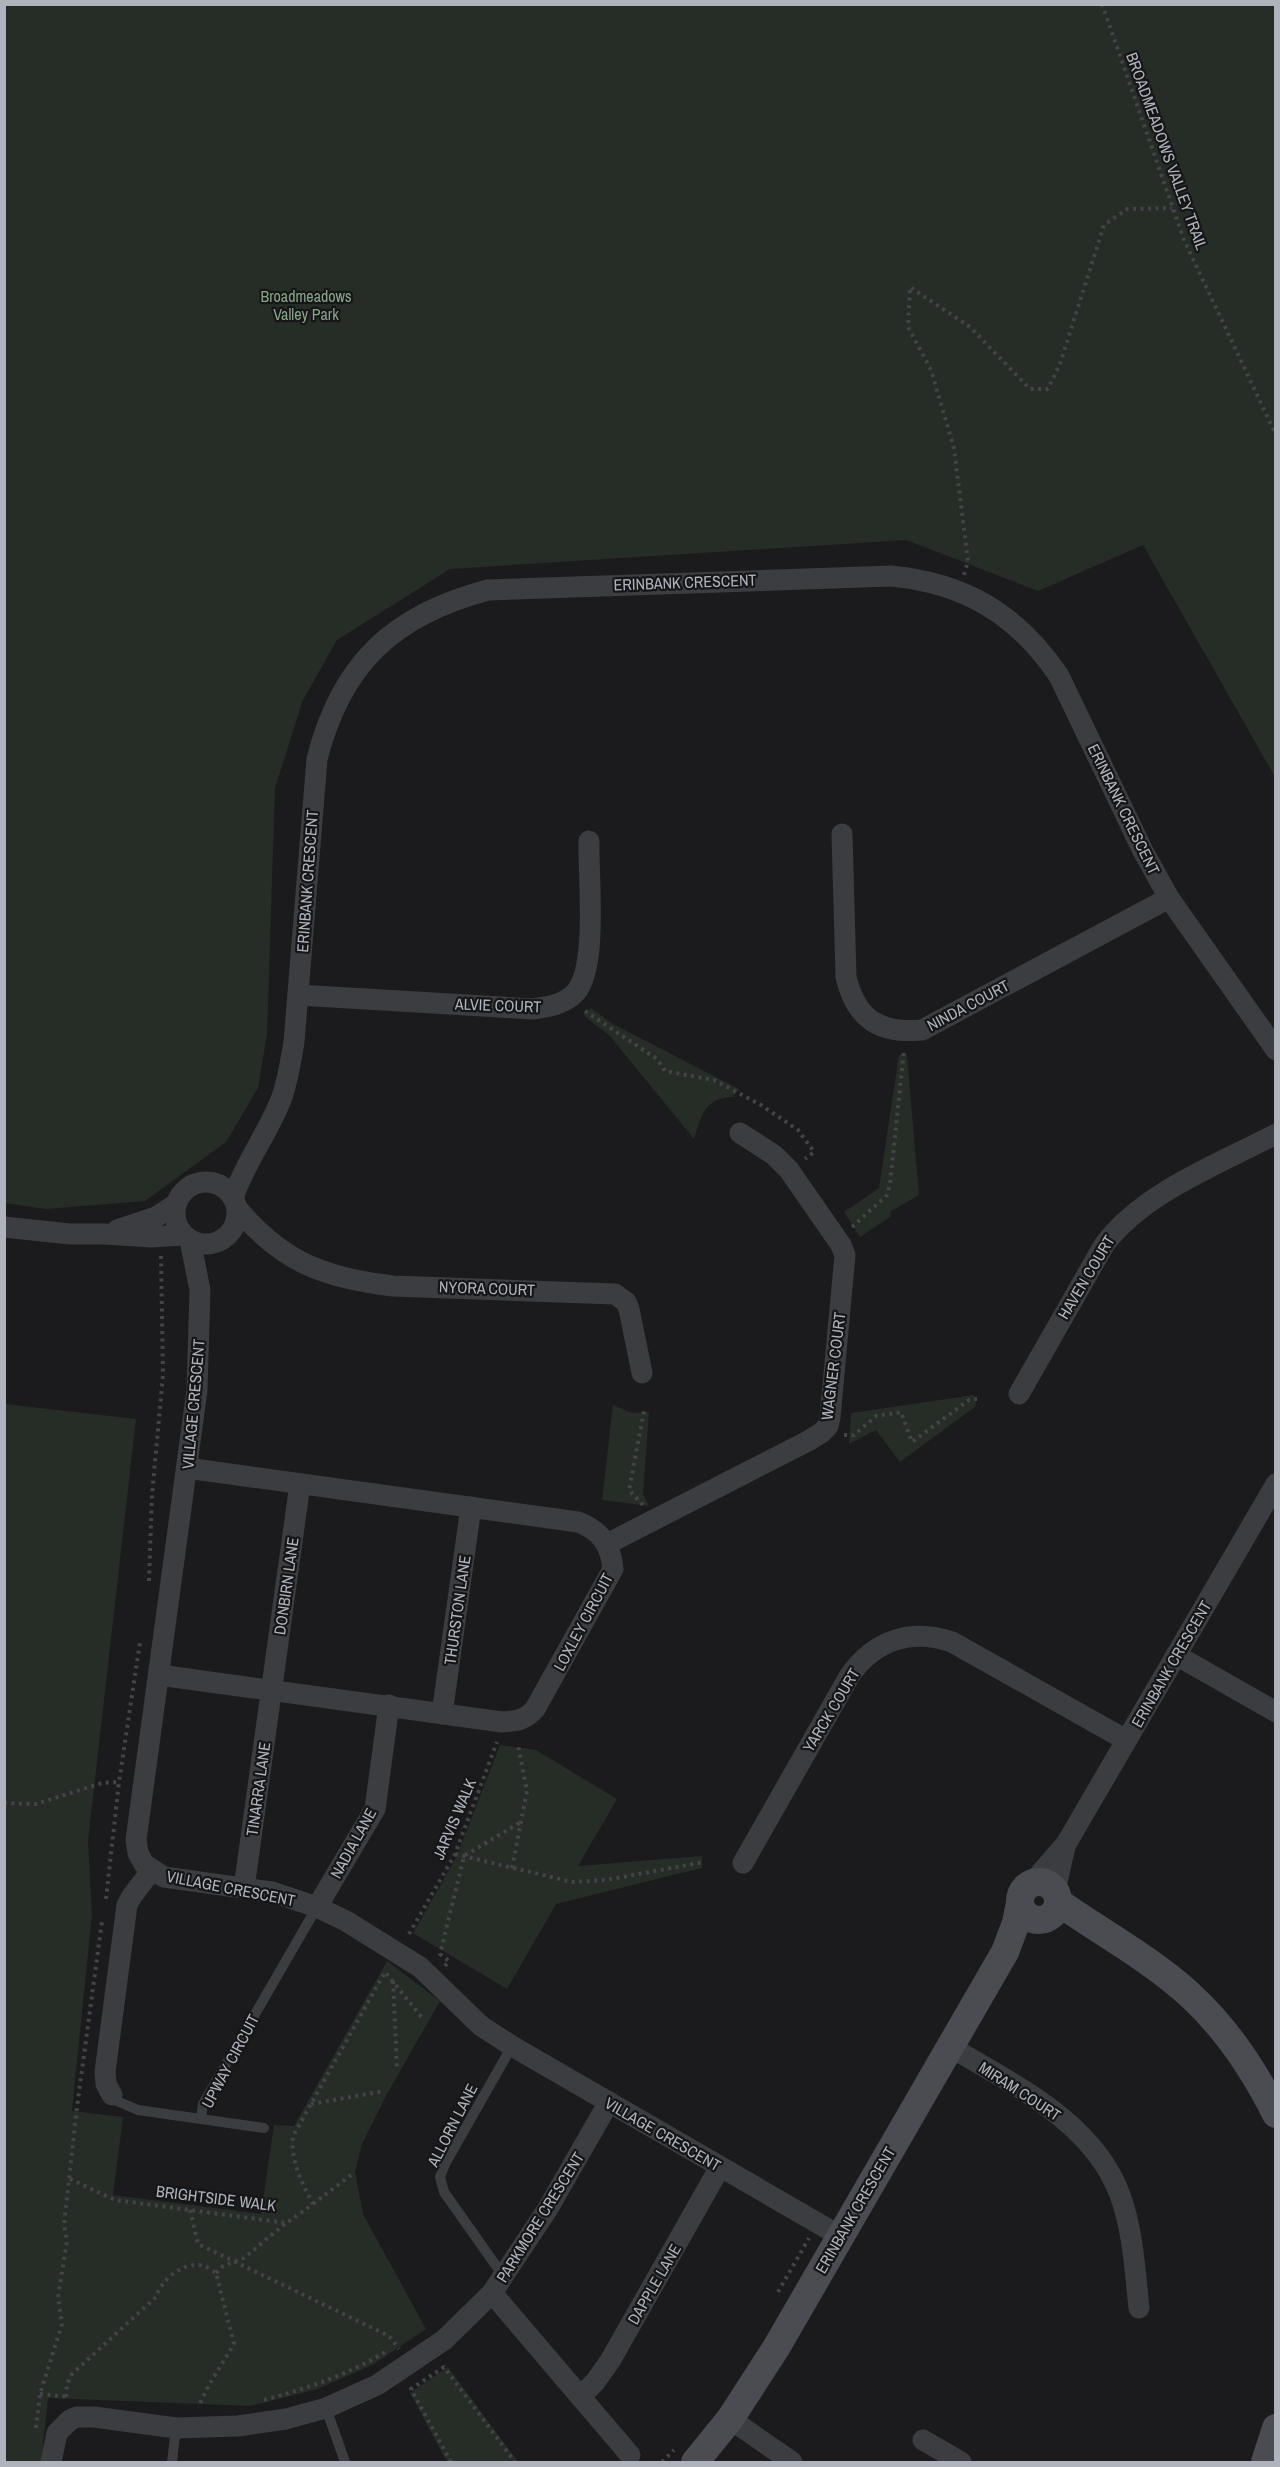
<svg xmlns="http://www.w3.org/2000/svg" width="1280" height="2467" viewBox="0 0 1280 2467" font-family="'Archivo Narrow',sans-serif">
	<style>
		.green { fill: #252d26 }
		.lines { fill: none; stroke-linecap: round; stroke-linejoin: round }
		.path { stroke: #424448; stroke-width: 4; stroke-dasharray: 3 4.5; stroke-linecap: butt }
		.lane { stroke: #3c3d41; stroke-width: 10 }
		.street { stroke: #3c3d41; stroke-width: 21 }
		.secondary { stroke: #4a4c51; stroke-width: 28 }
		.labels { text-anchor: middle; stroke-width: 4.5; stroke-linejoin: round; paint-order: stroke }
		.street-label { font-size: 16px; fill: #afb3bb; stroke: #161618 }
		.park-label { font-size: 16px; fill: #88a489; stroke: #161618 }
	</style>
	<rect width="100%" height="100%" fill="#1b1b1d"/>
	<g class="green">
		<path d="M5 4 1275 5V777L1143 545 1038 591 906 540 450 569 337 640 303 700 275 788 267 1034 258 1088 226 1142 145 1201 46 1209 5 1203Z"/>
		<path d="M591 1008 611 1023 739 1089 733 1097C704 1098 702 1115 694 1139L610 1036 583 1015Z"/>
		<path d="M899 1055H907L919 1195 891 1211 890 1217 860 1237 844 1212 879 1188Z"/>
		<path d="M974 1395 976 1406 900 1462 876 1430 849 1444 851 1413Z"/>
		<path d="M5 1404 136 1419 88 1841 92 1914 72 2111 123 2117 113 2195 261 2214 274 2125 294 2126 387 1961 440 2001 386 2096 362 2144 355 2172 363 2214 426 2329 374 2364 318 2389 250 2406 48 2398 41 2462H5Z"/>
		<path d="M613 1405 632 1413 649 1412 643 1494 649 1506 602 1500Z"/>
		<path d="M500 1745 536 1750 617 1799 578 1866 702 1856V1868L556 1904 507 1989 413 1933 456 1858Z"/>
		<path d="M448 2367 518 2462H447L410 2393Z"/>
	</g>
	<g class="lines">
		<g class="path">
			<path d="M1102 4 1184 240 1276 435"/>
			<path d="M964 575 968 561 954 448 931 370 908 327 910 287 970 327 1030 389H1048L1060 364 1104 225 1127 209 1172 208"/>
			<path d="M585 1011 657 1059 665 1071 714 1080 761 1105 798 1130 814 1152 805 1159"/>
			<path d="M852 1227 887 1195 890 1184 904 1050"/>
			<path d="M844 1435H854L876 1416 901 1412 912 1442 969 1400 977 1399"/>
			<path d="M643 1505 629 1490 644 1411"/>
			<path d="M149 1581 152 1495 163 1375 161 1256"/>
			<path d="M4 1803 36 1804 102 1783 119 1782"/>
			<path d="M455 1854 572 1882 606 1880 704 1862"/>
			<path d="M512 1868 527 1791 518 1745"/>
			<path d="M106 1899 119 1782 140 1642"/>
			<path d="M409 1934 455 1854 497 1742"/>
			<path d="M445 1966 449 1961 440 1954 464 1856 521 1822"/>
			<path d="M393 1981 397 2068"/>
			<path d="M311 2104 384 2091"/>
			<path d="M70 2179 115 2200 287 2223 313 2204C302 2184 290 2159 293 2136L385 1972 424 2020"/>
			<path d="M313 2204 351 2175"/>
			<path d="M190 2210 198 2244 389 2336 399 2349"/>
			<path d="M216 2273 223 2266 244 2258 286 2223"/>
			<path d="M778 2292 809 2238"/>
			<path d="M40 2394 69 2397"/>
			<path d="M66 2397 67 2384 72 2374 156 2297C161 2280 184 2260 204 2266 208 2267 213 2271 216 2273L234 2344 209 2385 198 2407"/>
			<path d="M264 2400C308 2388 348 2375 387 2351"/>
			<path d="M36 2428 40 2394 62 2324 58 2297 67 2241 64 2225 77 2107 102 1921"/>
			<path d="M451 2462 411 2389 444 2367 515 2462"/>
			<path d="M662 2462 674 2450"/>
		</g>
		<g class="lane">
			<path d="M112 2095 117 2101 138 2110 264 2128"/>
			<path d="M201 2118 203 2104 317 1907"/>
			<path d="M504 2277 444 2192 440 2177 445 2164 512 2046"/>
			<path d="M326 2408 345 2462"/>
			<path d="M172 2462 176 2428"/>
		</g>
		<g class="street">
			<path d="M842 834 846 977C856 1019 879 1034 922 1030L1169 898"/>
			<path d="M298 995 533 1009C549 1007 565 1004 576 992 598 966 588 876 589 841"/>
			<circle cx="206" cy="1213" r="31"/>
			<path d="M233 1198C245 1162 269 1132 282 1097 288 1079 291 1060 294 1042L317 759C341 664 393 615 488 590L891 576C965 583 1017 614 1059 676L1143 851 1169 898 1276 1050"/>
			<path d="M237 1208C282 1262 324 1278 393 1286L615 1294 626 1302 629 1309 642 1373"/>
			<path d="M4 1227 70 1234H105L151 1237 183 1235"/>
			<path d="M117 1230 156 1217 176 1204"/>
			<path d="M190 1240 200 1290 197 1390 136 1840 138 1853 144 1864 164 1877 272 1892 317 1907 346 1921 420 1967 481 2026 512 2046 840 2236"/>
			<path d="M1019 1394 1104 1245C1144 1192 1217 1165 1276 1134"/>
			<path d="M607 1544 808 1441 821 1433 828 1426 830 1417 845 1255 841 1245 789 1170 774 1155 740 1133"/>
			<path d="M1176 1655 1276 1712"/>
			<path d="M159 1675 502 1722C517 1721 525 1720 535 1709L613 1569C611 1545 600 1530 578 1522L187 1468"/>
			<path d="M442 1714 471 1507"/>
			<path d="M743 1863 850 1675C875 1640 911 1628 952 1642L1126 1740"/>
			<path d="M1033 1882 1066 1844 1276 1484"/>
			<path d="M244 1888 300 1484"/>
			<path d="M1055 1891 1065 1847"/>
			<path d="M317 1907 375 1809 389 1705"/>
			<path d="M949 2046C1012 2084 1093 2121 1120 2195 1133 2230 1135 2271 1139 2308"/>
			<path d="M112 2095 106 2084 105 2072 127 1905 132 1896 151 1871"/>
			<path d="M492 2293 630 2455"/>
			<path d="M581 2396 595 2382 610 2361 720 2167"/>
			<path d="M730 2419 792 2462"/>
			<path d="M923 2440 961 2462"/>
			<path d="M51 2462 57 2433 70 2420 77 2417H94L176 2428 238 2426 286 2419 326 2408 377 2385 444 2340 492 2293 547 2210 609 2102"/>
		</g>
		<g class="secondary">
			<circle cx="1039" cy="1901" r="19"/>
			<path d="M1058 1902C1101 1932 1152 1960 1190 1995 1226 2028 1254 2070 1276 2114"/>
			<path d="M695 2462 730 2419 776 2348 1005 1952 1016 1923 1020 1903"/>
			<path d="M1265 2462 1276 2428"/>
		</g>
	</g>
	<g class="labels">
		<g class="street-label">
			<text transform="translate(1167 151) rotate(70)" y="6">BROADMEADOWS VALLEY TRAIL</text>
			<text transform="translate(685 582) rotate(-2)" y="6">ERINBANK CRESCENT</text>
			<text transform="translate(1124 809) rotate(64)" y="6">ERINBANK CRESCENT</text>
			<text transform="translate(307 881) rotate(-86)" y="6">ERINBANK CRESCENT</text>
			<text transform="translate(498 1005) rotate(2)" y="6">ALVIE COURT</text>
			<text transform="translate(968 1005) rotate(-28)" y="6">NINDA COURT</text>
			<text transform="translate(1086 1277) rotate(-59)" y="6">HAVEN COURT</text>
			<text transform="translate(487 1288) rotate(2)" y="6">NYORA COURT</text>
			<text transform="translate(833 1366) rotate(-83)" y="6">WAGNER COURT</text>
			<text transform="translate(193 1404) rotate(-85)" y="6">VILLAGE CRESCENT</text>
			<text transform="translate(286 1586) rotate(-82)" y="6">DONBIRN LANE</text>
			<text transform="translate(457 1610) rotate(-82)" y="6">THURSTON LANE</text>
			<text transform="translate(583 1622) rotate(-62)" y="6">LOXLEY CIRCUIT</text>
			<text transform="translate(1171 1664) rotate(-60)" y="6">ERINBANK CRESCENT</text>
			<text transform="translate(831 1710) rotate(-59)" y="6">YARCK COURT</text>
			<text transform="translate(258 1789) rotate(-82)" y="6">TINARRA LANE</text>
			<text transform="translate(454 1819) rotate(-67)" y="6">JARVIS WALK</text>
			<text transform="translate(353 1843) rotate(-61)" y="6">NADIA LANE</text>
			<text transform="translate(231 1888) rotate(11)" y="6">VILLAGE CRESCENT</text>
			<text transform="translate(230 2061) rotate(-62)" y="6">UPWAY CIRCUIT</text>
			<text transform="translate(1020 2091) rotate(33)" y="6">MIRAM COURT</text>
			<text transform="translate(452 2125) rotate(-63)" y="6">ALLORN LANE</text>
			<text transform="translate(663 2134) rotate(30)" y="6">VILLAGE CRESCENT</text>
			<text transform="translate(216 2198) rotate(7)" y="6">BRIGHTSIDE WALK</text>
			<text transform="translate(855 2210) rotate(-60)" y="6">ERINBANK CRESCENT</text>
			<text transform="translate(540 2217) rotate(-58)" y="6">PARKMORE CRESCENT</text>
			<text transform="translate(654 2284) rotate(-60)" y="6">DAPPLE LANE</text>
		</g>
		<g class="park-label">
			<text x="306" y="302">Broadmeadows<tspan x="306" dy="18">Valley Park</tspan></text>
		</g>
	</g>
	<rect width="1280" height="2467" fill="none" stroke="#afb3bb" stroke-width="12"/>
</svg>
